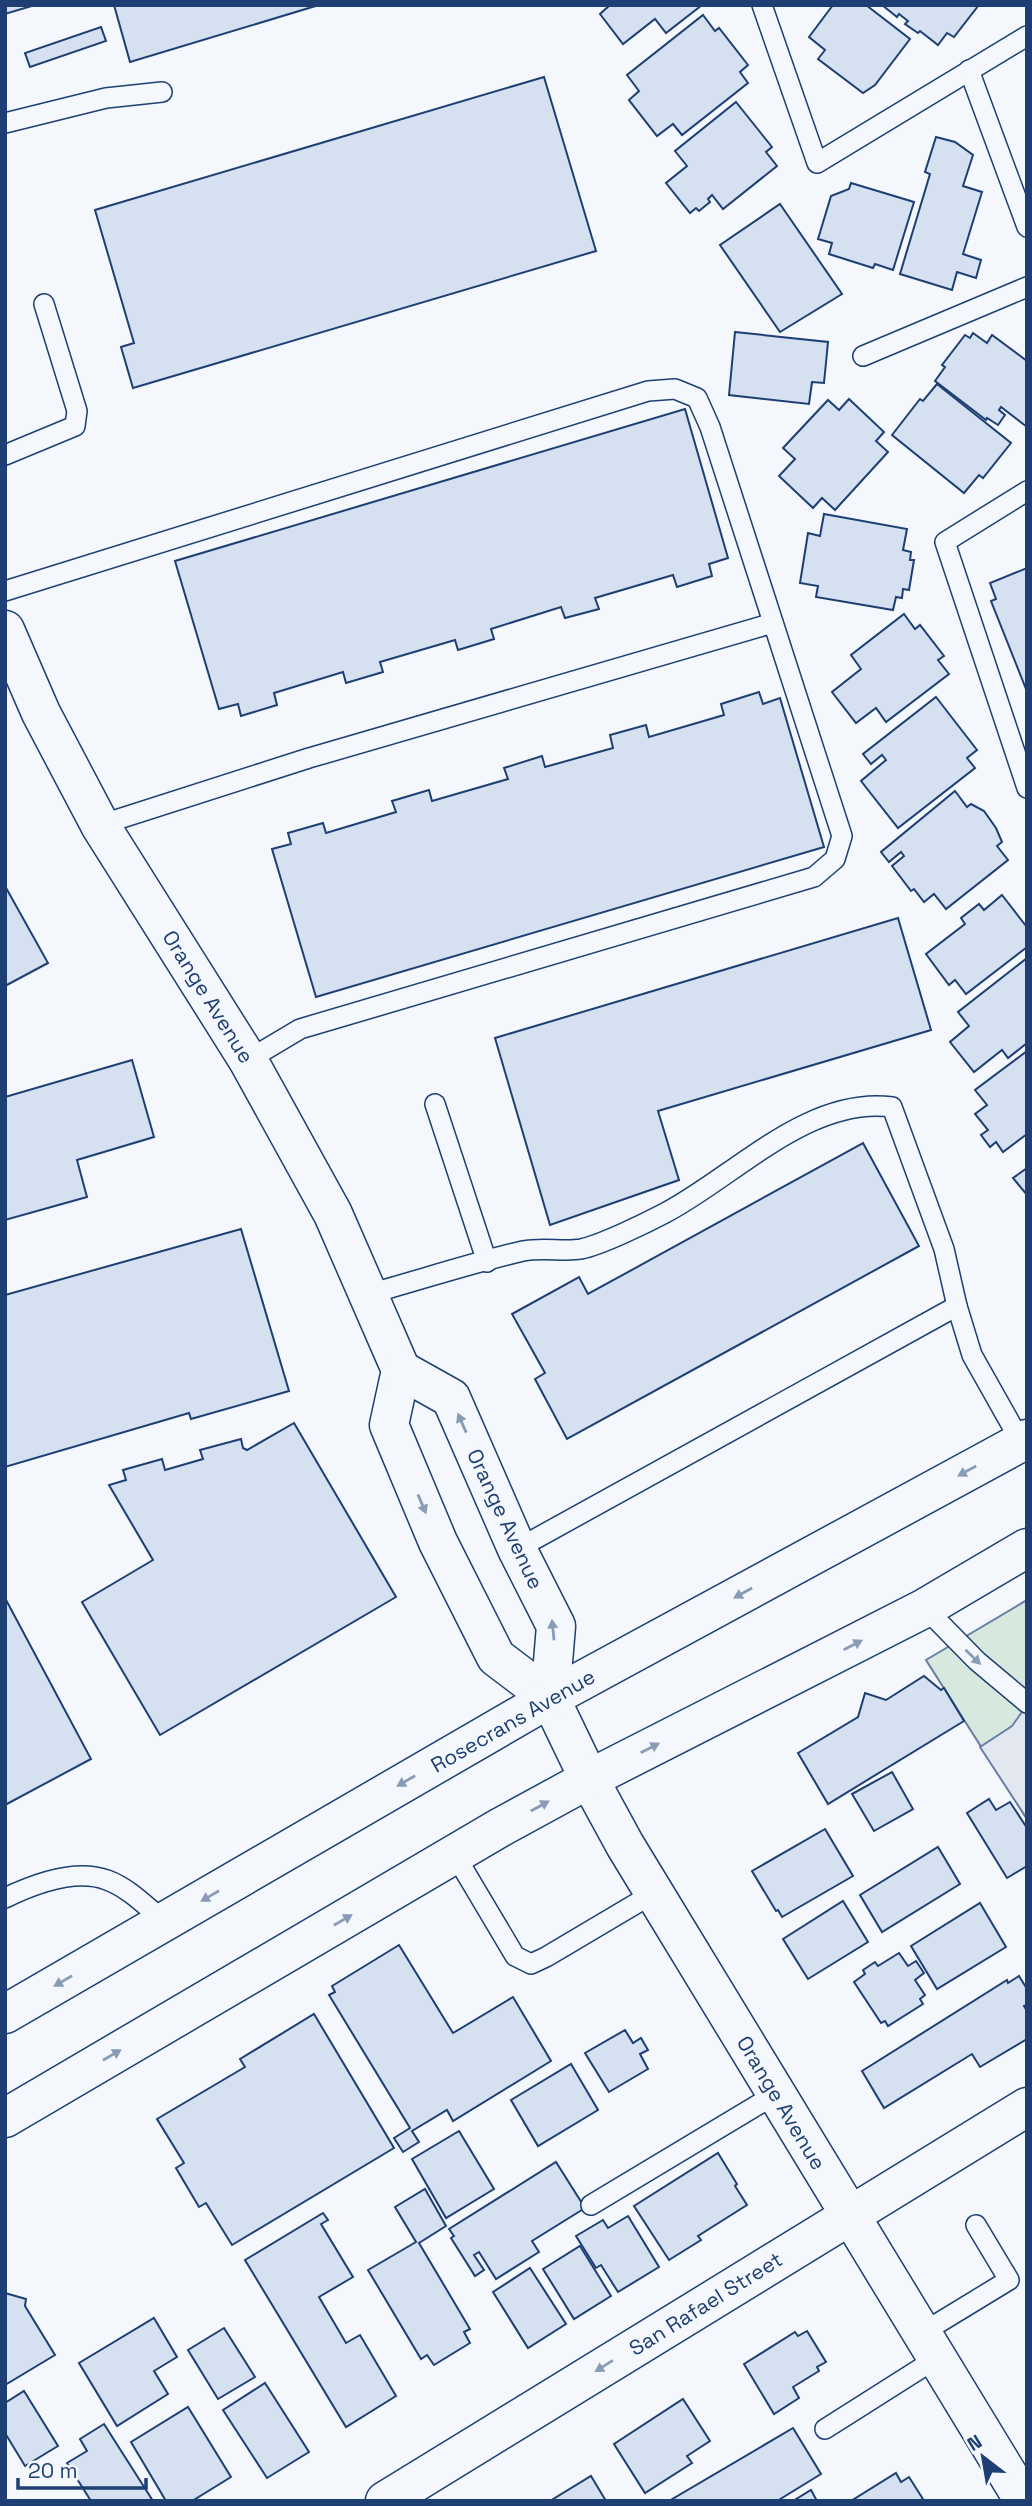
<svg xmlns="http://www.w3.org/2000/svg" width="1032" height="2506" viewBox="0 0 1032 2506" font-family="'Space Grotesk',sans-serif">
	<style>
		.green { fill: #d7e8df; stroke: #687fa3; stroke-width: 2 }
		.parking { fill: #e3e8f0; stroke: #687fa3; stroke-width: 2 }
		.building { fill: #d5e0f0; stroke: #1d3f73; stroke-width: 2 }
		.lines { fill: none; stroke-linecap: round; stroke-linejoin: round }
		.service-casing { stroke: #1d3f73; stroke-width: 22 }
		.minor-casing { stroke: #1d3f73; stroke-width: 41 }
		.tertiary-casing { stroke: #1d3f73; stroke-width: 41 }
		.primary-casing { stroke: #1d3f73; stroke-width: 41 }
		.service { stroke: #f4f7fb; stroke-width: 19 }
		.minor { stroke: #f4f7fb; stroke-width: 38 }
		.tertiary { stroke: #f4f7fb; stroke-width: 38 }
		.primary { stroke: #f4f7fb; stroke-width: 38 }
		.oneway { fill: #889bb7 }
		.labels { text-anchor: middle; stroke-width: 5; stroke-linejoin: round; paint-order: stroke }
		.street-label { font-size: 21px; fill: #1d3f73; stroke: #f4f7fb }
	</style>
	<rect width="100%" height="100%" fill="#f4f7fb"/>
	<path class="green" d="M1027 1600V1819L926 1660Z"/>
	<path class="parking" d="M1027 1705V1819L980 1747 1012 1726Z"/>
	<g class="building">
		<path d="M5 5H35L5 14Z"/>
		<path d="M114 5H319L130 62Z"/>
		<path d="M610 5H702L666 33 655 19 623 44 600 14Z"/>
		<path d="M833 5H866L910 39 875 85 863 93 818 59 825 50 809 37Z"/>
		<path d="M882 5H977L978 6 954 37 947 33 938 45 920 31 918 33 905 24 908 21 899 14 897 17Z"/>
		<path d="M703 15 715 31 719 28 748 65 740 72 748 83 682 135 673 124 657 136 629 100 639 91 627 75Z"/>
		<path d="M101 27 106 41 30 67 25 53Z"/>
		<path d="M544 77 596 251 133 388 121 347 134 343 95 210Z"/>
		<path d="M736 102 772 147 766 152 777 166 723 209 712 195 708 199 710 202 699 211 696 208 690 213 666 183 687 166 675 151Z"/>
		<path d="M936 137 955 142 973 155 963 186 982 192 963 254 981 260 976 278 957 272 952 290 900 274 930 174 925 172Z"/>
		<path d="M851 183 914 202 893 270 875 264 873 268 829 254 832 243 818 239 831 196 849 189Z"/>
		<path d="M780 204 842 294 780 332 720 245Z"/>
		<path d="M735 332 828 342 824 383 812 382 809 404 729 395Z"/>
		<path d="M973 333 987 343 992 335 1027 361V427L1001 407 999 410 1005 415 998 425 987 418 986 420 935 381 945 367 942 365 965 335 970 338Z"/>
		<path d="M937 384 1011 443 983 478 979 475 964 493 892 435 920 399 923 401Z"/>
		<path d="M849 399 884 432 876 441 888 452 835 510 822 498 813 508 779 476 795 459 783 448 828 400 839 410Z"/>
		<path d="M685 409 728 558 709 564 712 576 677 587 673 575 595 598 599 609 565 618 561 607 491 629 494 639 458 650 455 640 380 662 383 672 346 683 343 672 274 693 277 705 241 716 238 704 219 709 175 561Z"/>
		<path d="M824 514 907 529 903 550 911 552 910 560H914L909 590 903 589 902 598 896 597 893 610 816 597 818 586 800 583 808 533 820 536Z"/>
		<path d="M1027 568V689H1026L991 601 996 599 990 583Z"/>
		<path d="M904 614 915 629 920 625 944 656 938 660 949 674 886 722 876 708 856 723 832 692 861 669 851 655Z"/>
		<path d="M759 692 763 704 780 698 824 847 316 997 272 849 291 844 288 833 323 823 326 833 396 812 392 801 429 790 432 801 508 779 504 768 542 756 545 767 613 748 610 735 646 725 649 737 724 715 721 704Z"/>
		<path d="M936 697 977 750 967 758 975 768 898 828 861 781 886 760 882 755 871 764 863 754Z"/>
		<path d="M955 791 967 807 971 804 984 811 996 828 1002 842 997 846 1008 860 946 909 934 894 924 902 914 889 911 891 892 866 904 856 901 852 889 862 881 852Z"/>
		<path d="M5 886 48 963 5 986Z"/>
		<path d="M1002 895 1026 926 1027 947 966 994 955 980 949 985 926 954 965 924 961 918 979 904 984 910Z"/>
		<path d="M898 918 931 1030 658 1111 679 1180 550 1225 495 1038Z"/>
		<path d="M1027 958V1043L1008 1058 1002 1050 974 1072 950 1042 969 1026 958 1012Z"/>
		<path d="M1027 1051V1134L1003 1152 996 1142 990 1147 981 1135 988 1130 975 1114 987 1105 975 1090Z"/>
		<path d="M132 1060 154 1137 77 1160 87 1197 5 1220V1097Z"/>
		<path d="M863 1143 919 1246 567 1439 535 1379 545 1373 512 1314 579 1277 588 1294Z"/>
		<path d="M1027 1168V1195L1013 1178Z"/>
		<path d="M241 1229 289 1391 191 1419 189 1413 5 1467V1295Z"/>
		<path d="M294 1423 396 1597 160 1735 82 1602 153 1560 109 1485 126 1480 123 1470 162 1459 165 1470 203 1459 200 1450 241 1439 243 1448 247 1450Z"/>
		<path d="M5 1598 91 1759 5 1805Z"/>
		<path d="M924 1676 941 1690 944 1688 964 1721 828 1804 798 1753 858 1717 865 1693 886 1700Z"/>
		<path d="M892 1772 913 1809 874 1831 852 1794Z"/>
		<path d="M989 1799 996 1810 1010 1802 1027 1828V1866L1007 1878 967 1813Z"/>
		<path d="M825 1829 853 1876 782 1917 778 1910 776 1911 752 1871Z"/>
		<path d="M938 1847 960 1884 882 1932 860 1895Z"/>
		<path d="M843 1901 868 1942 808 1979 783 1939Z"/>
		<path d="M980 1903 1006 1947 937 1989 911 1946Z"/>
		<path d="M399 1945 453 2033 513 1997 551 2061 453 2121 447 2110 412 2131 419 2142 403 2152 394 2138 410 2128 329 1995 335 1992 332 1986Z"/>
		<path d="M899 1953 908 1966 916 1961 924 1973 915 1980 925 1995 920 1999 923 2004 888 2026 885 2021 881 2023 854 1982 865 1974 863 1970 875 1962 878 1966Z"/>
		<path d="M1019 1976 1027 1989V2005L1024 2006 1027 2011V2039L980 2067 972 2054 884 2108 862 2071 1007 1980 1008 1983Z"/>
		<path d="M314 2014 394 2148 232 2245 206 2203 199 2207 176 2168 184 2163 157 2119 245 2067 240 2059Z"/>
		<path d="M625 2030 633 2043 641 2038 648 2050 640 2054 648 2069 609 2092 585 2053Z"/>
		<path d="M571 2064 598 2110 538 2146 511 2100Z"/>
		<path d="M459 2131 494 2189 446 2218 412 2159Z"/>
		<path d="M718 2153 737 2184 735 2186 747 2205 698 2236 701 2240 669 2260 634 2206Z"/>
		<path d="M556 2162 585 2208 532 2241 539 2252 496 2279 479 2252 474 2255 484 2270 475 2276 451 2238 454 2236 449 2229Z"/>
		<path d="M425 2189 446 2226 419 2243 470 2329 464 2332 470 2343 434 2365 427 2355 421 2359 368 2270 416 2242 395 2207Z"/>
		<path d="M323 2213 328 2220 321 2224 353 2277 319 2297 346 2343 360 2335 396 2396 346 2427 245 2260Z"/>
		<path d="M628 2216 659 2267 618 2292 601 2265 596 2268 576 2236 603 2220 608 2228Z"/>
		<path d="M580 2246 611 2296 574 2319 543 2269Z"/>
		<path d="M530 2268 566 2324 528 2348 493 2292Z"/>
		<path d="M5 2293 26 2299 25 2306 55 2355 5 2385Z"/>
		<path d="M154 2318 177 2357 154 2371 168 2394 117 2426 79 2363Z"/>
		<path d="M224 2328 255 2377 218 2399 188 2350Z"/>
		<path d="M807 2331 826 2362 817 2367 819 2371 793 2387 799 2398 774 2414 744 2364 795 2332 798 2336Z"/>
		<path d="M265 2383 309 2452 267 2478 223 2410Z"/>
		<path d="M24 2391 58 2446 25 2466 5 2433V2403Z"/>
		<path d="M683 2399 710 2441 687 2456 692 2463 645 2493 614 2444Z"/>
		<path d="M188 2407 231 2477 192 2501H166L131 2442Z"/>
		<path d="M104 2424 153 2501H91L67 2463 87 2451 80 2439Z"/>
		<path d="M793 2428 821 2474 777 2501H669Z"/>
		<path d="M896 2473 901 2482 909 2477 923 2499 919 2501H851Z"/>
		<path d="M591 2476 606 2501H550Z"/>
		<path d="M811 2490 817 2501H793Z"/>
	</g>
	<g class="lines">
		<defs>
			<g id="service">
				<path d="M762 5 817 163 1027 36"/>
				<path d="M969 70 1027 227"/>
				<path d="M5 123 106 98 162 92"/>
				<path d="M863 356 1027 287"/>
				<path d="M5 455 75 426 77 411 44 304"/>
				<path d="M1027 491 945 542 1027 788"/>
				<path d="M5 591 648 391 675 389 697 398 710 427 842 836 835 859 814 877 300 1029 248 1060"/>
				<path d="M100 825 309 758 773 623"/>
				<path d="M435 1104 487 1262"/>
				<path d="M369 1294C420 1280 471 1263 523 1251 543 1247 564 1252 581 1249 601 1245 646 1223 665 1213 734 1177 808 1096 892 1107L944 1249 957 1306 972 1355 1021 1442"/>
				<path d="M517 1549 957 1306"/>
				<path d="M925 1608 977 1661 1027 1703"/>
				<path d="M455 1855 515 1956 531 1964 546 1957 654 1893"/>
				<path d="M5 1898C34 1884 75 1868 107 1880 129 1888 147 1907 165 1922"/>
				<path d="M591 2205 776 2094"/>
				<path d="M922 2333 1009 2280 976 2225"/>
				<path d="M825 2429 937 2358"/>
			</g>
			<path id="minor" d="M385 2501 1027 2107"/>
			<g id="tertiary">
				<path d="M5 630 41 713 100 825 248 1060 333 1214 401 1370 389 1425 438 1542 496 1657 550 1698 589 1779 625 1845 1024 2501"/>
				<path d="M401 1370 451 1398 517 1549 556 1626 550 1698"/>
			</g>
			<g id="primary">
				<path d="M5 2014 550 1698 1027 1439"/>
				<path d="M5 2118 501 1827 589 1779 925 1608 1027 1548"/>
			</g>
		</defs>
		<use href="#service" class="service-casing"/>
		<use href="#minor" class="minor-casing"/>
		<use href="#tertiary" class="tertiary-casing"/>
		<use href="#primary" class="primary-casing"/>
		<use href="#service" class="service"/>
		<use href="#minor" class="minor"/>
		<use href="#tertiary" class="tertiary"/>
		<use href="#primary" class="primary"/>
	</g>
	<defs><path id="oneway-solid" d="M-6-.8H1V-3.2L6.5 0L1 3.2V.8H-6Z" transform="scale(1.75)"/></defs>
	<g class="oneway">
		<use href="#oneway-solid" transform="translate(462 1423) rotate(-114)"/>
		<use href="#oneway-solid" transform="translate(967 1471) rotate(151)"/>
		<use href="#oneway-solid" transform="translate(422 1504) rotate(67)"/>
		<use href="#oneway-solid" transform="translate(743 1593) rotate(151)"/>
		<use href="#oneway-solid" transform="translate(553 1630) rotate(-96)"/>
		<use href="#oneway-solid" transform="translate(853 1645) rotate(-27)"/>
		<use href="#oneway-solid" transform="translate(973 1657) rotate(44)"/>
		<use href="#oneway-solid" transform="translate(650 1748) rotate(-27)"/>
		<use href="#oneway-solid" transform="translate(406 1781) rotate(150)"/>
		<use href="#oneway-solid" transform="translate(540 1806) rotate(-29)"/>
		<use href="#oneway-solid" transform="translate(210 1896) rotate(150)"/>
		<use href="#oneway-solid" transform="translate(343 1920) rotate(-30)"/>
		<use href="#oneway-solid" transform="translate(63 1981) rotate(150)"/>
		<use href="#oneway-solid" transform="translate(112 2055) rotate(-30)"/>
		<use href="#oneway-solid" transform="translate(604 2366) rotate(148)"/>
	</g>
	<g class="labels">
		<g class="street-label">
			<text transform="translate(208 997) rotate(58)" y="7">Orange Avenue</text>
			<text transform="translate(505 1519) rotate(65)" y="7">Orange Avenue</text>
			<text transform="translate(513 1721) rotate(-30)" y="7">Rosecrans Avenue</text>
			<text transform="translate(781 2103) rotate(59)" y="7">Orange Avenue</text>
			<text transform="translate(706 2304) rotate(-32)" y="7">San Rafael Street</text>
		</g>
	</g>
	<rect width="1032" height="2506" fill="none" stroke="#1d3f73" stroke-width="14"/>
	<g transform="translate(983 2457) rotate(329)" stroke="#f4f7fb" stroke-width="5" paint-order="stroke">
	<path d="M0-5L12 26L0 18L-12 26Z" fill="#1d3f73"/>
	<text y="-10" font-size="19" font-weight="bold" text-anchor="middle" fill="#1d3f73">N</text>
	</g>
	<path d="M18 2478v10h128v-10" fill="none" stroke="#1d3f73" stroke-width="3.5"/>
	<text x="28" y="2478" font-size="21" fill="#1d3f73" stroke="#f4f7fb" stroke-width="5" paint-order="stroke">20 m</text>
</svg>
